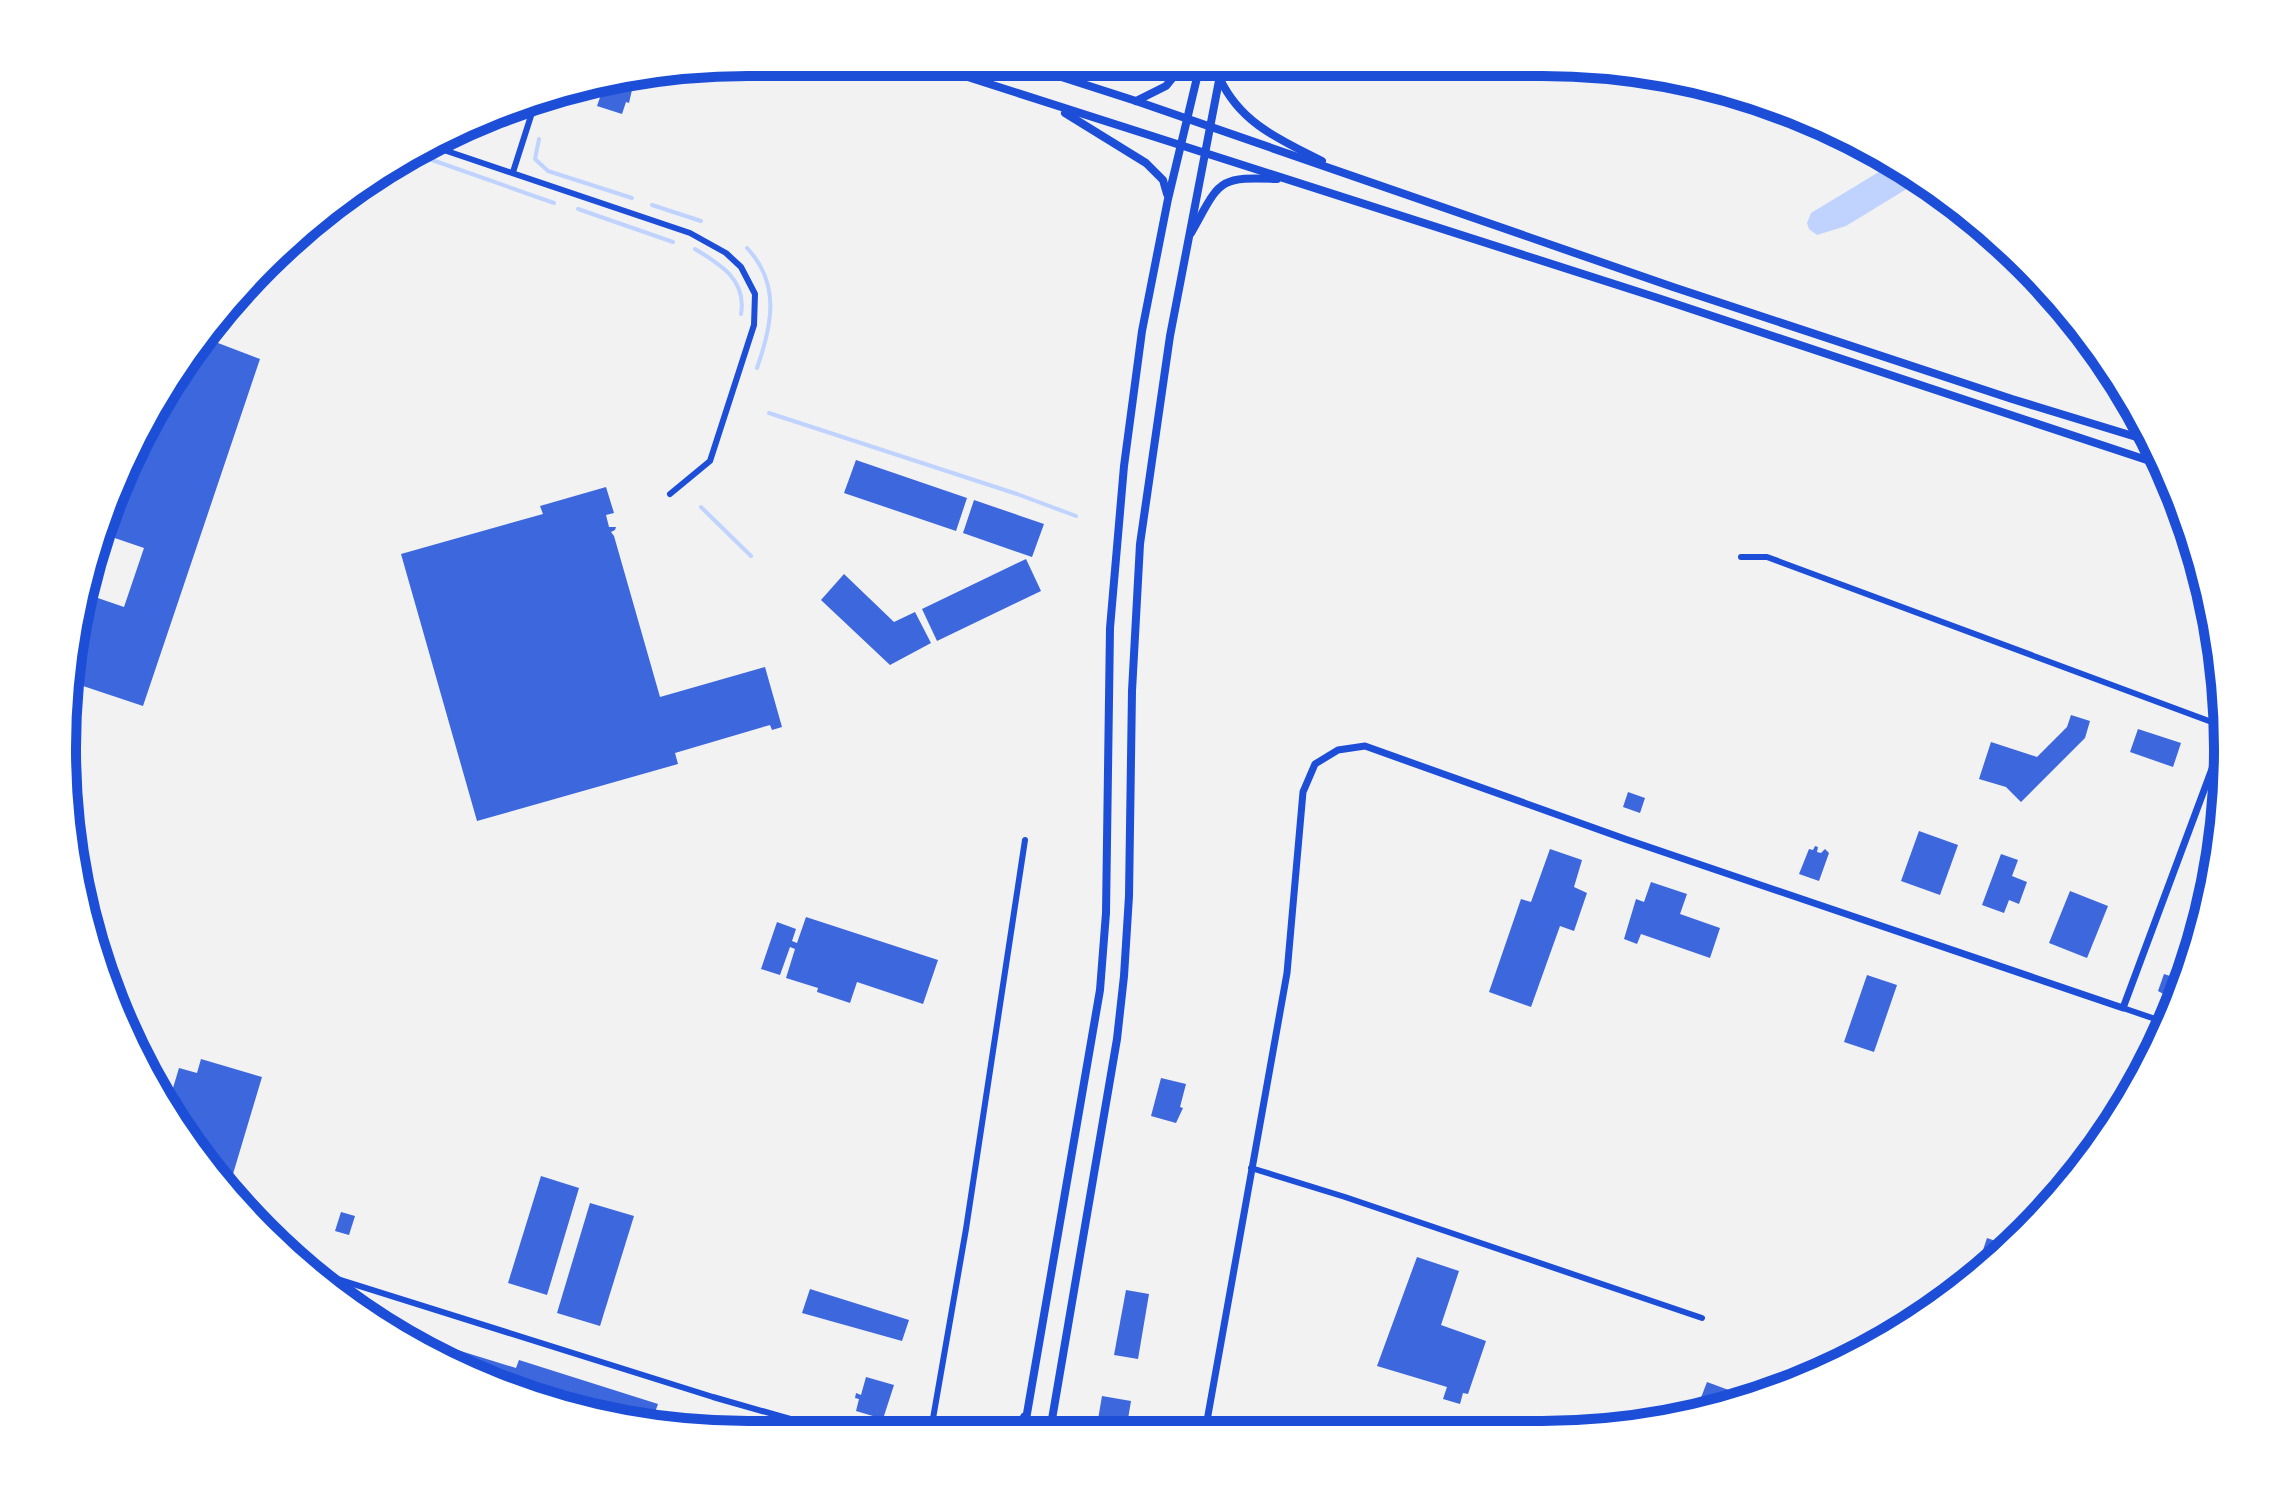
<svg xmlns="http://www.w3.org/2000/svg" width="2290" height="1497" viewBox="0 0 2290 1497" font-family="'PT Sans Narrow',sans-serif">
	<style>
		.water { fill: #bfd3fe }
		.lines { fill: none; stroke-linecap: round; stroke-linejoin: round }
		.stream { stroke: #bfd3fe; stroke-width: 4 }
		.building { fill: #3d67dc }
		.minor { stroke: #1d4ed8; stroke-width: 6 }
		.tertiary { stroke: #1d4ed8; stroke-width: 7 }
		.secondary { stroke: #1d4ed8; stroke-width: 8 }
		.rim { fill: none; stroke: #1d4ed8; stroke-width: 10 }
	</style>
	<rect width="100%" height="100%" fill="#f2f2f2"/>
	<path class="water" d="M1892 164 1918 182 1846 226 1817 235 1809 229 1807 223 1811 213Z"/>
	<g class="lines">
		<g class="stream">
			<path d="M539 139 535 159 548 171 632 198"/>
			<path d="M415 154 554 203"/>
			<path d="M652 205 701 221"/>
			<path d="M578 209 673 242"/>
			<path d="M747 248C781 284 772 325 757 368"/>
			<path d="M695 249C720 264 747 280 741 314"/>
			<path d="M769 413 1017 494 1076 516"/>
			<path d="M701 507 751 556"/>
		</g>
	</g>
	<g class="building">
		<path d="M1259 65 1309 66 1305 79Z"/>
		<path d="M634 81 629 103 626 102 622 114 597 106 604 86Z"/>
		<path d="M214 321 224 324 218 343 260 359 143 706 68 681 74 650 92 596 124 607 144 548 103 534 119 490 204 331Z"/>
		<path d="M856 460 967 498 956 531 844 493Z"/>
		<path d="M606 487 614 513 606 515 609 527H616L615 530 611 532 614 536 660 697 765 667 782 727 772 730 770 725 675 753 678 764 477 821 401 554 543 514 540 506Z"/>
		<path d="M974 500 1044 524 1032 557 963 533Z"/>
		<path d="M2196 547 2204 570 2206 580 2187 574Z"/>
		<path d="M1026 559 1041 591 937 641 922 609Z"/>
		<path d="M844 574 894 622 915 612 931 643 890 665 821 600Z"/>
		<path d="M2071 715 2090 721 2085 738 2021 802 2006 787 1979 779 1991 742 2037 757 2067 727Z"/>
		<path d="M2138 729 2181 743 2173 767 2130 752Z"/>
		<path d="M1628 792 1645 798 1640 813 1623 807Z"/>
		<path d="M1919 831 1958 845 1940 895 1901 881Z"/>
		<path d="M1815 846 1818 847 1817 852 1821 853 1825 849 1829 853 1819 881 1799 874 1809 849 1813 850Z"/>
		<path d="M1550 849 1582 860 1574 887 1587 893 1574 931 1560 926 1531 1007 1489 992 1521 899 1531 902Z"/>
		<path d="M2001 854 2018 860 2012 876 2027 882 2019 904 2009 900 2004 913 1982 905Z"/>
		<path d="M1651 882 1687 894 1680 914 1720 928 1710 958 1641 934 1637 944 1624 939 1636 899 1644 902Z"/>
		<path d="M2070 891 2108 906 2087 958 2049 943Z"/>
		<path d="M806 917 938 960 923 1004 857 982 850 1003 817 992 818 988 786 978 795 949 790 947 780 975 761 969 777 922 796 929 792 941 797 943Z"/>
		<path d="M2164 974 2179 979 2173 996 2168 994 2167 996 2158 991Z"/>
		<path d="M1867 975 1897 985 1874 1052 1844 1042Z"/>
		<path d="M201 1059 262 1077 230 1184 167 1108 179 1068 197 1073Z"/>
		<path d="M1161 1078 1186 1084 1180 1107 1183 1108 1176 1123 1151 1116Z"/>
		<path d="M541 1176 579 1188 547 1295 508 1283Z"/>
		<path d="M590 1203 634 1216 600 1326 557 1313Z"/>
		<path d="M341 1212 355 1216 349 1235 335 1231Z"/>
		<path d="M1987 1238 2010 1246 1981 1273 1976 1271Z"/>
		<path d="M1417 1257 1459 1271 1441 1325 1486 1341 1468 1394 1463 1393 1460 1404 1443 1399 1447 1387 1377 1366Z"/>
		<path d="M810 1289 909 1320 902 1341 802 1313Z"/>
		<path d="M1126 1290 1149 1294 1138 1359 1114 1355Z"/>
		<path d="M412 1336 516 1368 519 1360 658 1404 654 1415 697 1429H659L485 1383Z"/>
		<path d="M866 1377 894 1385 883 1419 856 1411 859 1399 855 1398 856 1393 861 1395Z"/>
		<path d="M1707 1382 1753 1399 1719 1412 1694 1416Z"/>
		<path d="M1102 1396 1131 1401 1126 1431H1096Z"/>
	</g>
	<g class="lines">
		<g class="minor">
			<path d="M432 146 690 233 726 253 741 267 755 294 754 325 710 461 670 494"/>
			<path d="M513 172 537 97"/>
			<path d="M1741 557H1767L2209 721 2226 720"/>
			<path d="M2123 1008 2167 1023"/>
			<path d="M1251 1168 1345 1197 1702 1318"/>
			<path d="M299 1267 713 1397 829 1430"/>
			<path d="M931 1430 966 1229 1025 840"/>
		</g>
		<path class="tertiary" d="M1205 1432 1287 973 1303 792 1315 764 1338 750 1365 746 1625 839 2123 1008 2225 734"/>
		<g class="secondary">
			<path d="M924 63 1658 298 2165 466"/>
			<path d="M1021 64 1136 101 1673 287 2012 399 2156 443"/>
			<path d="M1220 79C1241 124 1281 140 1322 161"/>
			<path d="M1136 101 1166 86 1183 65"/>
			<path d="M1065 113 1146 163 1163 180 1167 194"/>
			<path d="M1191 233C1220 182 1216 176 1277 179"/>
			<path d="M1017 1431 1024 1417"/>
			<path d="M1024 1431 1100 990 1106 913 1110 628 1124 466 1142 331 1168 199 1200 65"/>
			<path d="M1050 1431 1117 1039 1124 976 1129 896 1132 691 1140 544 1170 336 1222 65"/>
		</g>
	</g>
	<path d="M0 0H2290V1497H0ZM748 76H1542A672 672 0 0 1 2214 748V749A672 672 0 0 1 1542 1421H748A672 672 0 0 1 76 749V748A672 672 0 0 1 748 76Z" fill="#fff" fill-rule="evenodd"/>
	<path class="rim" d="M748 76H1542A672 672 0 0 1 2214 748V749A672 672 0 0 1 1542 1421H748A672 672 0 0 1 76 749V748A672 672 0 0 1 748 76Z"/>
</svg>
